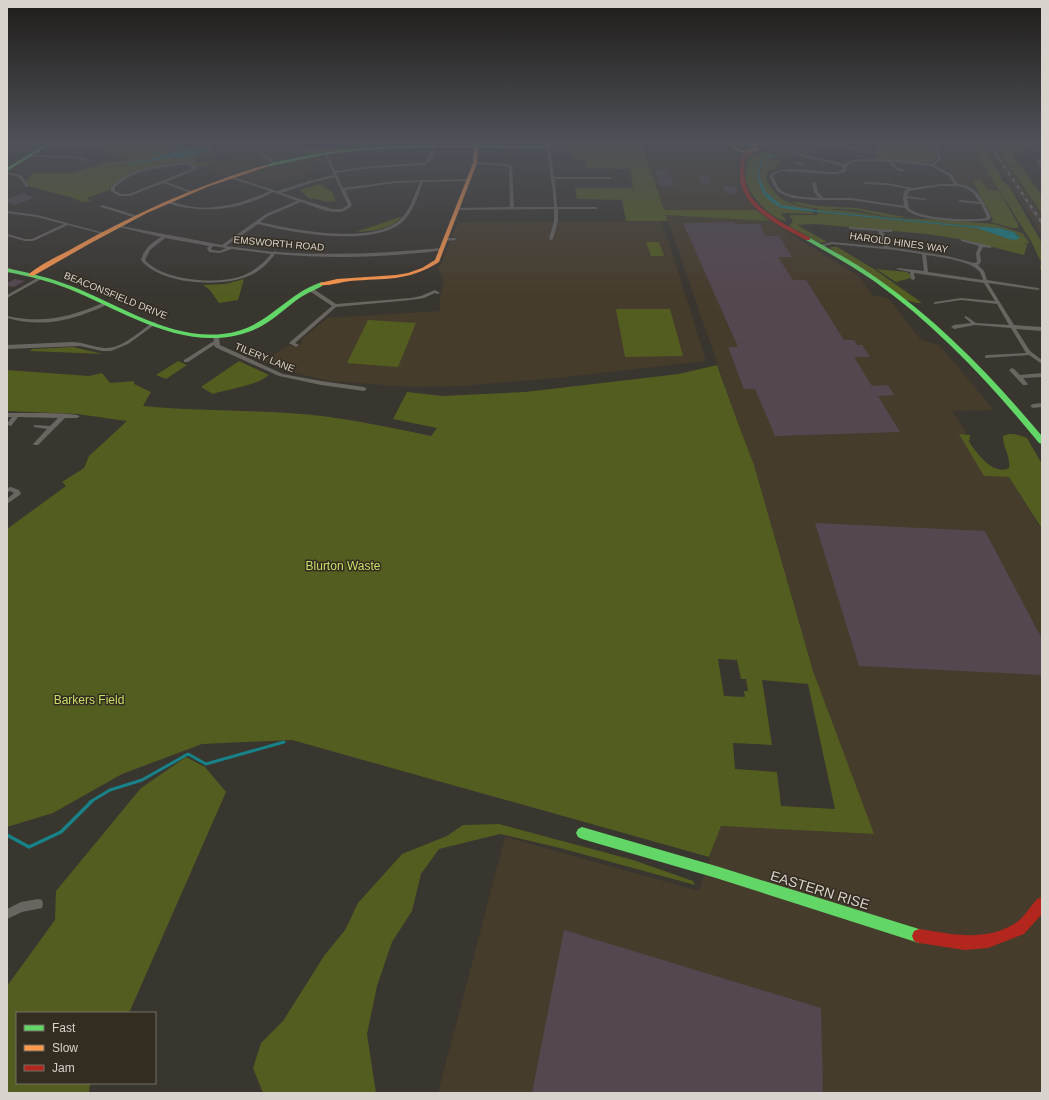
<svg xmlns="http://www.w3.org/2000/svg" width="1049" height="1100" viewBox="0 0 1049 1100" font-family="Arial,sans-serif">
	<style>
		.built { fill: #463c2c }
		.green { fill: #545d20; fill-rule: evenodd }
		.water { fill: #178288 }
		.lines { fill: none; stroke-linecap: round; stroke-linejoin: round }
		.stream-far1 { stroke: #178288; stroke-width: 3 }
		.stream { stroke: #178288; stroke-width: 3.5 }
		.building { fill: #544750 }
		.street { fill: #696561; fill-rule: evenodd }
		.fast { fill: #63d668; fill-rule: evenodd }
		.slow { fill: #ff974d; fill-rule: evenodd }
		.jam { fill: #b3261e; fill-rule: evenodd }
		.rail-casing { stroke: #75726f; stroke-width: 2.5 }
		.rail { stroke: #332c21; stroke-width: 1.5; stroke-dasharray: 4; stroke-linecap: butt }
		.labels { text-anchor: middle; stroke-width: 3; stroke-linejoin: round; paint-order: stroke }
		.far-street-label { font-size: 10px; fill: #d8d3cc; stroke: #332c21 }
		.park-label { font-size: 12px; fill: #cadf66; stroke: #332c21 }
		.near-street-label { font-size: 14px; fill: #d8d3cc; stroke: #332c21 }
	</style>
	<rect width="100%" height="100%" fill="#39352f"/>
	<g class="built">
		<path d="M641 142H680L713 145 730 150 736 157 737 180 740 190 756 210H664Z"/>
		<path d="M981 142H993L1042 214V236L1005 177H1006L1004 175Z"/>
		<path d="M935 144 972 147 1002 191 986 190 984 186 964 185 957 182 954 176 945 167 942 163 943 153Z"/>
		<path d="M271 148 277 151 301 148 306 155 277 161 260 150Z"/>
		<path d="M254 151 270 162 227 177 200 167Z"/>
		<path d="M317 156 323 157 326 163 311 166 313 167 310 169 312 172 277 182 271 183 266 180 254 183 238 178 259 169 286 162Z"/>
		<path d="M666 215 770 221 857 275 874 296 884 297 891 301 921 340 939 345 994 410 952 411 967 434H960L984 476 1009 477 1042 531V1093H438L505 837 699 891 720 826 873 834 813 671 754 465 739 426Z"/>
		<path d="M661 221 671 249 706 361 556 378 461 386 411 387 330 381 299 374 263 361 290 345 296 348 302 343 301 340 327 318 440 311V297L444 282 438 268 442 262 449 242 453 241 455 237 452 236 458 222Z"/>
	</g>
	<g class="green">
		<path d="M58 142H157L175 150 206 146V143L211 146V155L196 157V163L218 160 200 167 188 163 150 168 126 177 113 184 109 190 87 198 91 201 82 202 70 197 27 186 29 185 26 181 33 173H69L110 162 136 160 100 150 101 148 52 145Z"/>
		<path d="M579 142H641L664 210H756L770 221 666 215 668 221H626L622 200 577 199 575 188H633L630 169 587 168 585 160H573L571 151 553 150H584L583 144 579 143Z"/>
		<path d="M858 142 928 143 929 145 926 146 933 149 936 156 935 160C918 167 895 159 877 159L876 143Z"/>
		<path d="M968 142H977L999 171 1002 181 1009 186 1042 243V271L1040 268 1041 262 1031 241 987 171 988 170Z"/>
		<path d="M993 142H1021L1027 148 1014 154 1013 156 1042 195V214Z"/>
		<path d="M371 147 306 155 302 149Z"/>
		<path d="M759 153 775 154 762 159 759 165 758 181 771 202 782 207 813 212V214L783 213 782 215 787 221C774 222 750 196 747 184 745 178 746 172 747 166 748 158 752 155 759 153Z"/>
		<path d="M778 154 783 155 774 158 773 160 782 161 775 169 770 170 767 173 766 179C778 202 790 204 813 209V210C803 209 789 210 780 205 763 196 756 176 763 160L779 155Z"/>
		<path d="M973 179 981 180 987 190 999 191 1018 224V228H1012L991 222 993 220 992 217 974 184Z"/>
		<path d="M320 184 332 192 336 201C323 204 319 197 310 199L300 190Z"/>
		<path d="M791 201 819 206 856 208 906 217C891 220 872 213 856 210 838 208 806 212 791 201Z"/>
		<path d="M818 208 856 212 891 218 947 220 994 224 1022 233 1029 242 1028 244 1024 243 1027 245 1024 255 965 240 927 234 816 224 797 225 827 242 820 243 789 226 793 221 790 217V215H817L818 212 977 228 1015 240 1019 236 1014 232 999 228 959 225 821 211H817Z"/>
		<path d="M403 216C390 230 373 231 356 232Z"/>
		<path d="M646 242H659L664 256H651Z"/>
		<path d="M830 247H837L874 269 922 303H916L906 300 831 249Z"/>
		<path d="M876 269 907 272 910 274 911 278 896 282Z"/>
		<path d="M244 279 238 300 219 303 210 290 203 285 225 284Z"/>
		<path d="M616 309H670L683 356 625 357Z"/>
		<path d="M368 320 416 323 398 367 347 363Z"/>
		<path d="M73 347 103 354 30 351 32 349Z"/>
		<path d="M178 361 187 365 166 379 156 375Z"/>
		<path d="M239 361 269 375C256 386 229 389 213 394L201 387Z"/>
		<path d="M717 365 739 426 754 465 813 671 874 834 721 826 709 857 292 740 202 744 122 774 53 813 7 827V529L66 486 62 482 84 468 89 456 127 421 77 414 7 411V370L89 376 102 373 110 383 134 381V384L151 392 143 406C202 412 263 409 322 416 359 421 395 428 431 436L437 428 393 419 407 392 442 396 525 392 679 374ZM718 659 737 660 741 679H746L748 691H744L745 697 724 696ZM762 680 808 684 835 809 781 806 777 772 735 769 733 743 772 745Z"/>
		<path d="M959 434 970 435 969 442C977 453 993 476 1009 468 1011 457 1003 448 1003 436 1011 432 1019 435 1027 438L1042 464V529L1009 477 984 476Z"/>
		<path d="M186 757 205 767 226 792 129 1013H17V1083H90L89 1093H7V986L55 920 56 891 141 788Z"/>
		<path d="M499 824 633 860 693 881 695 885 560 848 500 834 439 849 421 874 412 911 392 942 377 986 367 1034 376 1093H263L253 1068 261 1043 283 1021 324 956 345 930 358 903 402 854 447 836 463 825Z"/>
	</g>
	<g class="water">
		<path d="M204 148 207 151 182 158 172 157 129 165 131 163 145 161 183 150Z"/>
		<path d="M776 154 779 155 763 160 759 172 761 181 766 192 781 205 821 211 959 225 999 228 1014 232 1020 238 1015 240 1009 239 977 228 797 210C791 209 783 209 778 206 760 198 754 177 761 160Z"/>
	</g>
	<g class="lines">
		<path class="stream-far1" d="M90 802 110 790 142 780 188 754 206 764 284 742"/>
		<path class="stream" d="M7 835 29 847 61 832 92 801"/>
	</g>
	<g class="building">
		<path d="M655 170H668L674 186H660Z"/>
		<path d="M698 176H708L711 184H701Z"/>
		<path d="M723 186H734L738 193H726Z"/>
		<path d="M24 193 34 198 14 205 7 201V199Z"/>
		<path d="M734 222 735 224H760L765 236H779L792 257H778L793 280H806L844 340H854L857 345H862L870 357H854L872 386 888 385 894 395 878 396 900 432 775 436 755 389H744L728 347H738L683 223Z"/>
		<path d="M15 279 25 281 14 287 7 286V283Z"/>
		<path d="M815 523 985 531 1042 639V675L859 666Z"/>
		<path d="M564 930 821 1008 823 1093H532Z"/>
	</g>
	<g class="lines">
		<g class="street">
			<path d="M243 142H247L277 163 274 164Z"/>
			<path d="M485 142H489V148L486 147Z"/>
			<path d="M692 142H713L737 144 735 145 694 143Z"/>
			<path d="M928 142H932L940 152 941 160 934 165 951 174 958 184C978 186 983 201 991 217L989 220C973 223 914 222 905 208L851 200H813L793 198 784 195 777 191 769 176C783 163 818 172 836 172L842 170 843 166 753 145 755 144 802 154 814 144 855 147 854 149 815 146 805 155 845 164 853 160 875 159H890L931 164 937 160C937 152 933 148 928 142ZM863 161 889 162C893 168 898 173 906 170L898 168 893 162 931 166 949 176 954 184H940L913 188 887 183 865 182 863 183 865 184 887 185 908 189 905 190 903 197 904 206 851 198H823L818 192 816 183 814 182 812 183 814 192 819 198C808 197 785 197 779 188 776 184 775 180 773 176L777 173 783 171 827 174H836L845 172 847 166 854 162ZM940 186C958 186 970 184 979 202L960 200 958 201 960 202 981 204 987 217 986 218C971 221 919 219 909 208L907 198 925 200 927 199 907 196 909 191Z"/>
			<path d="M548 144 550 145 554 177H610L612 178 610 179H555L557 207H596L598 208 597 209H558V221L553 239 551 240 549 239 554 221V209L456 210V208H457L510 207 509 168 505 166 474 164 475 162 506 164 512 166 514 207H554L553 193 546 145Z"/>
			<path d="M432 146 435 147C434 155 433 161 424 165L370 168 336 173 343 188 396 181 469 179 471 180 469 181 423 182C418 196 413 213 401 223 371 247 293 233 258 224L226 246 273 252 275 251 277 252C333 256 387 253 442 248L444 249V250C432 252 419 253 407 254 363 258 319 258 275 254 267 265 257 274 243 278 216 287 160 284 141 260 144 249 151 243 161 237L114 226 116 225 222 245 266 214 297 201 273 192C239 211 202 214 166 203V201C175 201 184 206 193 207 220 210 245 202 270 191L230 178V176L277 191 309 181 334 175 324 153 327 154 335 171 370 166 422 163C430 159 430 154 432 146ZM335 177 348 205 342 209H332L281 193 311 183ZM420 182C414 195 410 211 400 220 372 245 293 230 260 222L268 216 301 202C316 207 340 220 352 205L345 190 396 183ZM165 238 209 246 207 248 209 252 220 253 232 249 271 254C263 264 254 271 242 276 217 285 163 281 145 260L150 250ZM214 246 226 248 220 251 212 250 211 248Z"/>
			<path d="M30 155 75 156 88 160 86 161 75 158 29 157Z"/>
			<path d="M1041 156H1042V159L1040 162 1042 166V170L1036 162Z"/>
			<path d="M796 162 806 164 804 165 795 164Z"/>
			<path d="M181 163H189L199 168 166 182 191 191V193L163 183 130 196H119L111 191V187C129 168 157 166 181 163ZM181 165H187L194 168 129 194H121L115 191V187C133 170 157 168 181 165Z"/>
			<path d="M7 172 21 175 29 186 26 187 19 177 7 174Z"/>
			<path d="M102 205 135 215 136 216 133 217 101 207 100 206Z"/>
			<path d="M7 211 37 215 104 233 102 234 68 225 33 241H25L7 236V234L25 239H32L64 224 37 217 7 213Z"/>
			<path d="M849 227 892 230V232H883L889 247 947 256 974 263 977 262 976 253 979 246 961 241V239L991 246V248L983 247 980 253 981 262 978 265 984 271 987 280 1038 288 1040 289 1038 290 988 283 1014 325 1042 327V331L1016 329 1030 351 1042 360V364L1029 355 985 358V356L987 355 1026 353 1011 328 975 325 954 329 951 327 954 325 971 323 964 317 966 316 976 323 1009 325 997 304 961 300 935 304 933 303 935 302 961 298 995 301 984 283 914 273 915 279 913 280 911 279 910 272 896 269 898 268 924 271 922 254 895 250 832 244 819 247 817 246 832 242 884 247 878 231 850 229H849ZM926 255C939 257 971 261 979 271 981 273 982 277 983 280L928 272Z"/>
			<path d="M445 238H455L457 239C454 241 448 241 445 240Z"/>
			<path d="M39 277 43 278 7 298V295Z"/>
			<path d="M308 288H312L336 304 411 298 421 296 435 290 440 293 438 294 435 293 424 298 411 300 336 307 295 343 299 345 296 347 289 343 332 306 308 290Z"/>
			<path d="M103 303 107 304C102 308 94 310 87 313 61 323 35 326 7 318V316C43 324 70 317 103 303Z"/>
			<path d="M153 322 157 323 128 344 111 351H102L80 346 7 349V345L71 342C84 342 93 347 105 348 122 349 140 331 153 322Z"/>
			<path d="M216 335 219 337 220 345 283 374 321 381 364 387 367 389 364 391 321 385 279 376 221 350 215 347 214 345 188 362H184V360L214 341 213 337Z"/>
			<path d="M1012 368 1014 369 1020 375 1042 373V377L1023 378 1028 384 1027 385H1023L1009 370Z"/>
			<path d="M1042 403V407L1033 408 1030 406 1033 404Z"/>
			<path d="M7 413C19 413 74 412 80 416L77 418H65L38 445H34L33 444 34 443 47 429 34 427V425L50 426 58 418 18 417 12 425 10 426 7 424 12 417H7Z"/>
			<path d="M11 487 19 490 21 494 7 504V499L14 493 10 491 7 492V488Z"/>
			<path d="M38 899 42 900 43 904 42 908 22 912 7 919V909L21 902Z"/>
		</g>
		<g class="fast">
			<path d="M49 142H54L7 171V168Z"/>
			<path d="M547 142H551L550 146 540 148C475 148 410 145 345 152 319 155 293 161 267 167L265 166C274 161 289 160 300 157 379 141 460 145 540 146L546 144Z"/>
			<path d="M806 238H810C833 251 856 263 878 279 940 322 993 378 1042 436V444L1039 443C990 383 937 326 874 281 852 266 829 253 806 240Z"/>
			<path d="M7 268C29 273 51 278 71 286 123 306 180 347 238 331 270 322 290 292 322 282L325 284C318 289 309 292 301 297 285 308 270 324 251 331 187 355 125 312 69 289 49 281 28 276 7 272Z"/>
			<path d="M582 827 716 866 919 929 924 931 926 936 924 941 919 943 716 878 582 839 578 837 576 833 578 829Z"/>
		</g>
		<g class="slow">
			<path d="M742 142H752L759 148 758 151 743 153 730 147 732 143ZM744 144 752 146 755 148 744 151 735 147Z"/>
			<path d="M474 146 478 147 477 163 439 262C407 282 385 278 350 281 341 282 329 286 320 285V283L337 279 396 275 408 273 422 268 435 260 473 163Z"/>
			<path d="M265 165 269 166 207 187 147 213 89 244 33 276 28 275C40 264 61 255 75 247 136 213 198 185 265 165Z"/>
		</g>
		<g class="jam">
			<path d="M749 151 753 152 745 159C744 169 744 179 747 188 754 210 790 227 810 238V240H806C784 228 754 215 743 190 738 181 740 169 741 159Z"/>
			<path d="M1042 897V914L1024 934 988 948 965 950 919 943 914 941 912 936 914 931 919 929C951 934 984 942 1014 924 1023 919 1030 907 1037 899Z"/>
		</g>
		<defs>
			<path id="rail" d="M988 142 1042 223"/>
		</defs>
		<use href="#rail" class="rail-casing"/>
		<use href="#rail" class="rail"/>
	</g>
	<linearGradient id="sky" x2="0" y2="1"><stop stop-color="#1f1d1a"/><stop offset="0.48" stop-color="#4e5158"/><stop offset="1" stop-color="#4e5158" stop-opacity="0"/></linearGradient>
	<rect width="1049" height="296" fill="url(#sky)"/>
	<g class="labels">
		<g class="far-street-label">
			<text transform="translate(899 242) rotate(8)" y="4">HAROLD HINES WAY</text>
			<text transform="translate(279 243) rotate(5)" y="4">EMSWORTH ROAD</text>
			<text transform="translate(116 295) rotate(22)" y="4">BEACONSFIELD DRIVE</text>
			<text transform="translate(265 357) rotate(22)" y="4">TILERY LANE</text>
		</g>
		<g class="park-label">
			<text x="343" y="570">Blurton Waste</text>
			<text x="89" y="704">Barkers Field</text>
		</g>
		<g class="near-street-label">
			<text transform="translate(820 890) rotate(17)" y="5">EASTERN RISE</text>
		</g>
	</g>
	<rect width="1049" height="1100" fill="none" stroke="#d8d3cc" stroke-width="16"/>
	<rect x="16" y="1012" width="140" height="72" fill="#332c21" stroke="#756f65"/>
	<rect x="24" y="1025" width="20" height="6" fill="#63d668" stroke="#756f65"/>
	<text x="52" y="1032" font-size="12" fill="#d8d3cc">Fast</text>
	<rect x="24" y="1045" width="20" height="6" fill="#ff974d" stroke="#756f65"/>
	<text x="52" y="1052" font-size="12" fill="#d8d3cc">Slow</text>
	<rect x="24" y="1065" width="20" height="6" fill="#b3261e" stroke="#756f65"/>
	<text x="52" y="1072" font-size="12" fill="#d8d3cc">Jam</text>
</svg>
